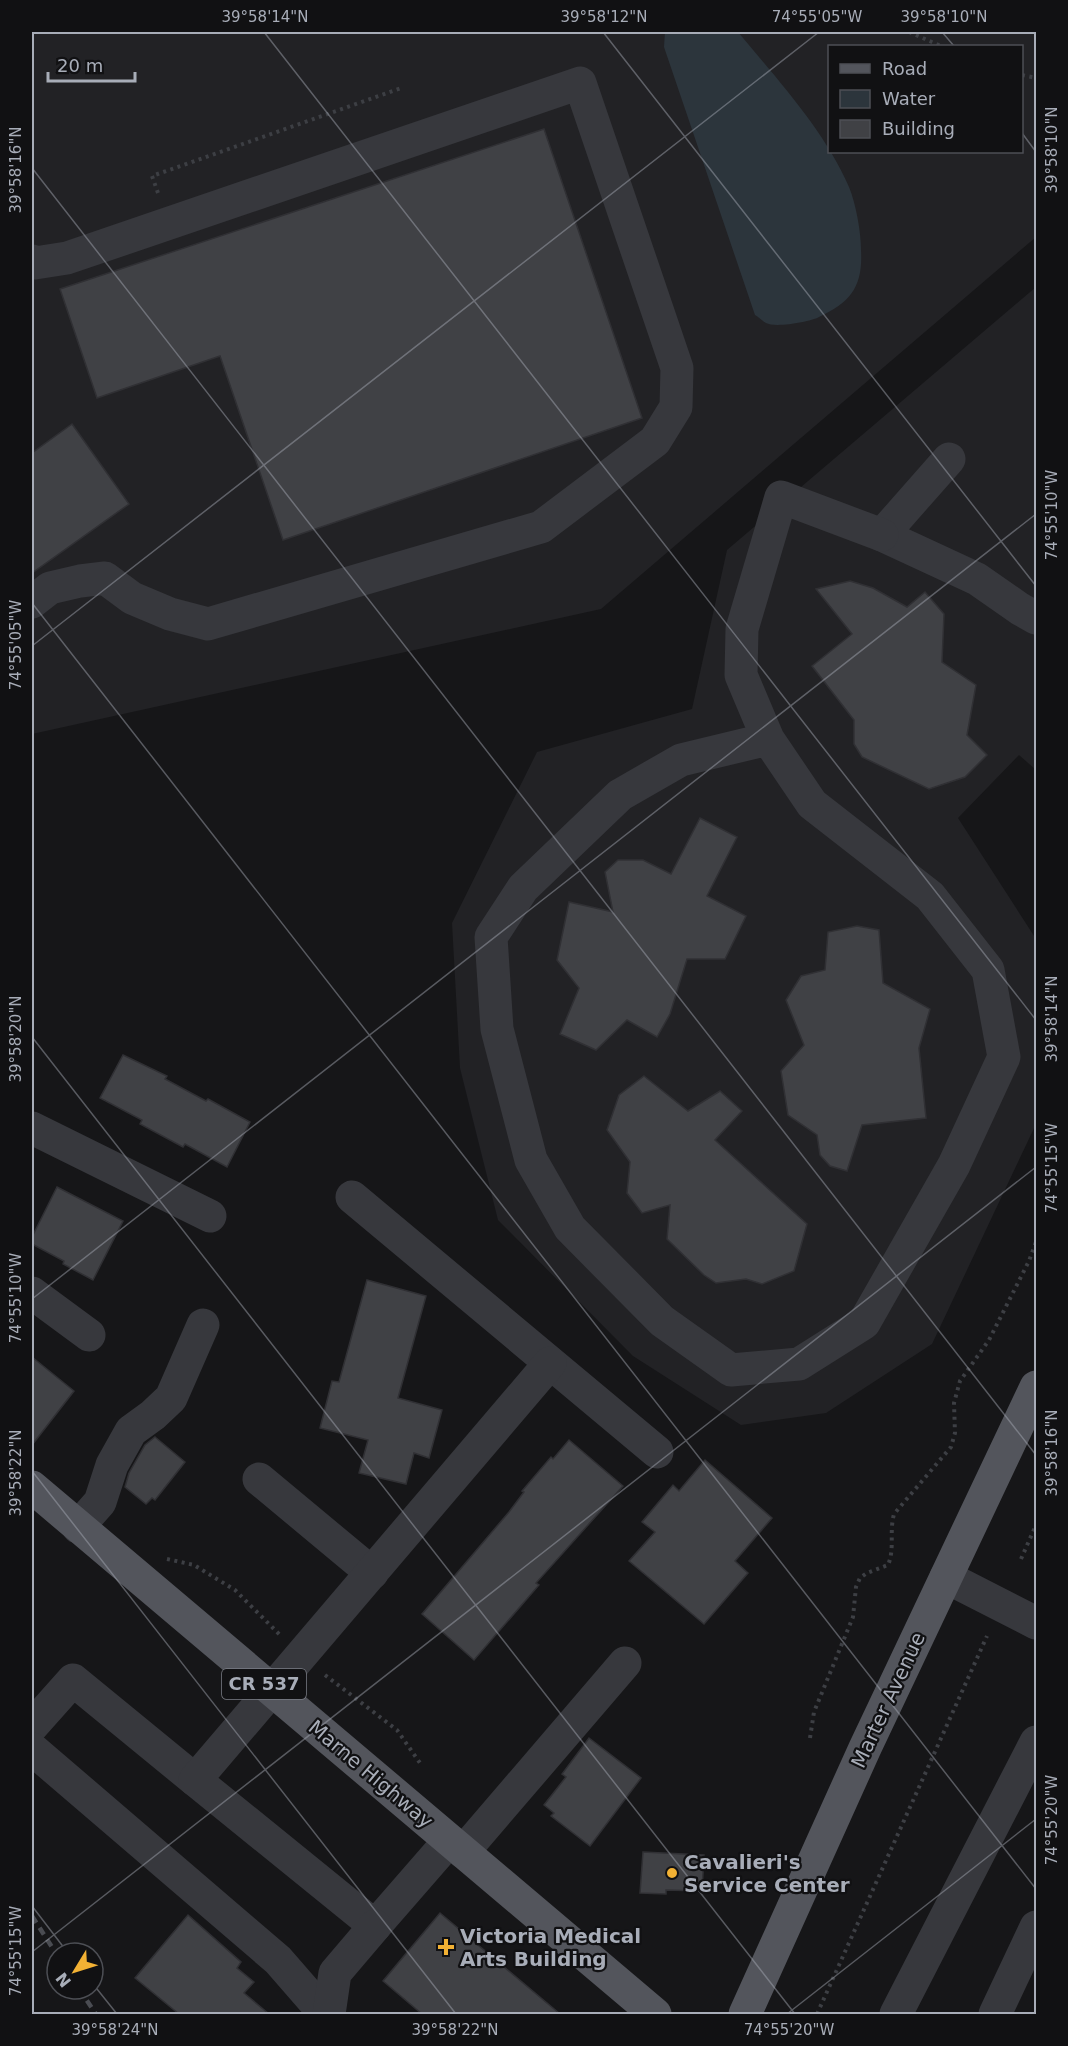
<svg xmlns="http://www.w3.org/2000/svg" width="1068" height="2046" viewBox="0 0 1068 2046" font-family="'DejaVu Sans',sans-serif">
	<style>
		.built { fill: #222225; fill-rule: evenodd }
		.water { fill: #2c353c }
		.building { fill: #404145; stroke: #303034; stroke-width: 1.5 }
		.lines { fill: none; stroke-linecap: round; stroke-linejoin: round }
		.path { stroke: #3d3f44; stroke-width: 4; stroke-dasharray: 3 4.5; stroke-linecap: butt }
		.minor { stroke: #37383d; stroke-width: 33 }
		.major { stroke: #53555c; stroke-width: 33 }
		.rail { stroke: #4a4c52; stroke-width: 4.5; stroke-dasharray: 8 6; stroke-linecap: butt }
		.ticks { fill: none; stroke: #a8adb8; stroke-width: 1.5; stroke-opacity: 0.45 }
		.poi-dot { fill: #f2b134; stroke: #111113; stroke-width: 2 }
		.labels { text-anchor: middle; stroke-width: 4.5; stroke-linejoin: round; paint-order: stroke }
		.shield { fill: #111113; stroke: #7b7e86; stroke-width: 1.5 }
		.shield-label { font-size: 18px; font-weight: bold; fill: #a8adb8 }
		.street-label { font-size: 20px; fill: #a8adb8; stroke: #111113 }
		.poi-label { font-size: 20px; font-weight: bold; fill: #a8adb8; stroke: #111113; text-anchor: start }
		.neatline { fill: none; stroke: #a8adb8; stroke-width: 2 }
		.ticks-label { font-size: 15px; text-anchor: middle; fill: #a8adb8 }
	</style>
	<rect width="100%" height="100%" fill="#161618"/>
	<g class="built">
		<path d="M32 32H1036V237L601 609 32 734ZM830 46H1022V152H830Z"/>
		<path d="M1036 287V770L1019 755 958 818 1036 939V1124L932 1344 826 1413 741 1425 633 1356 498 1220 460 1068 452 923 537 752 692 709 727 550Z"/>
	</g>
	<path class="water" d="M665 32H738C777 79 825 131 849 187 856 204 861 232 861 250 863 285 852 302 819 317 810 322 775 328 766 323 762 321 759 317 755 315L664 47Z"/>
	<g class="building">
		<path d="M544 129 642 418 283 540 220 356 97 398 60 289Z"/>
		<path d="M72 424 129 504 32 573V453Z"/>
		<path d="M850 581 873 588 907 607 925 592 944 614 942 662 976 685 967 735 987 755 965 777 929 789 862 757 854 744V720L812 666 852 634 816 589Z"/>
		<path d="M700 818 737 837 707 896 746 916 725 959H687L670 1014 657 1037 627 1020 596 1050 560 1034 579 988 557 960 569 902 613 912 605 872 618 860H643L671 874Z"/>
		<path d="M857 926 879 930 883 983 930 1009 919 1048 926 1118 862 1125 847 1171 830 1166 820 1155 817 1135 788 1115 781 1071 804 1045 786 1000 801 976 825 970 828 932Z"/>
		<path d="M123 1055 167 1076 165 1079 206 1101 208 1099 250 1122 227 1167 185 1144 183 1147 140 1124 142 1120 100 1098Z"/>
		<path d="M644 1076 688 1111 720 1091 742 1111 715 1140 807 1224 794 1271 762 1284 746 1279 716 1283 704 1275 667 1239 670 1205 642 1213 627 1193 630 1162 607 1130 619 1095Z"/>
		<path d="M57 1187 123 1221 93 1280 63 1264 64 1261 32 1244V1237Z"/>
		<path d="M367 1280 426 1296 398 1398 442 1410 429 1458 414 1453 406 1484 359 1473 368 1440 320 1428 332 1381 339 1382Z"/>
		<path d="M32 1357 74 1391 32 1445Z"/>
		<path d="M155 1437 185 1462 155 1500 152 1498 146 1504 125 1487 129 1473 145 1445Z"/>
		<path d="M569 1440 623 1486 536 1583 539 1585 474 1660 422 1614 509 1512 524 1492 522 1491 551 1457 553 1459Z"/>
		<path d="M705 1460 772 1518 735 1561 748 1573 704 1624 629 1561 655 1532 642 1522 673 1485 679 1491Z"/>
		<path d="M589 1738 641 1778 590 1846 551 1816 554 1813 544 1805 566 1777 562 1774Z"/>
		<path d="M643 1852 704 1855 702 1891 666 1890V1894L640 1893Z"/>
		<path d="M440 1913 560 2014H422L383 1981Z"/>
		<path d="M188 1915 241 1962 237 1968 254 1982 244 1993 269 2014H179L135 1978Z"/>
	</g>
	<g class="lines">
		<g class="path">
			<path d="M909 32 941 46"/>
			<path d="M1022 75 1036 78"/>
			<path d="M158 193 152 176 401 88"/>
			<path d="M167 1559 194 1565 235 1590 280 1635"/>
			<path d="M1021 1559 1036 1525"/>
			<path d="M325 1675 397 1730 420 1763"/>
			<path d="M810 1738 814 1712 853 1617 856 1587 860 1578 867 1573 888 1565C895 1549 889 1532 894 1514L951 1447 955 1433 954 1403 960 1381 989 1340 1029 1261 1036 1242"/>
			<path d="M817 2014 987 1636"/>
		</g>
		<g class="minor">
			<path d="M32 261 35 263 67 258 580 83 677 368 676 407 655 441 541 527 208 624 170 614 132 598 105 578 80 581 50 588 32 602"/>
			<path d="M949 459 882 535 977 579 1020 609 1036 618"/>
			<path d="M768 739 681 760 620 795 523 888 491 937 497 1029 531 1160 570 1228 662 1321 731 1370 799 1364 864 1323 954 1165 1004 1057 988 970 930 896 812 804 768 739 741 675 742 629 781 497 882 535"/>
			<path d="M32 1128 210 1216"/>
			<path d="M352 1197 657 1452"/>
			<path d="M32 1293 89 1335"/>
			<path d="M259 1479 372 1573"/>
			<path d="M78 1527 100 1502 112 1465 131 1431 153 1415 171 1398 203 1325"/>
			<path d="M946 1577 1036 1623"/>
			<path d="M32 1726 73 1680 195 1780"/>
			<path d="M32 1749 278 1960 325 2014"/>
			<path d="M449 1841 375 1926 195 1780 550 1363"/>
			<path d="M463 1852 625 1663"/>
			<path d="M329 2014 335 1973 375 1926"/>
			<path d="M896 2014 1036 1742"/>
			<path d="M995 2014 1036 1927"/>
		</g>
		<g class="major">
			<path d="M32 1487 655 2014"/>
			<path d="M745 2014 865 1748 1036 1387"/>
		</g>
		<g class="rail">
			<path d="M32 1916 57 1955"/>
			<path d="M79 1989 96 2014"/>
		</g>
	</g>
	<path class="ticks" d="M264 32 1036 1020M603 32 1036 586M942 32 954 46M1022 133 1036 152M32 168 1036 1455M32 603 1036 1889M32 646 819 32M32 1037 795 2014M32 1299 1036 514M32 1471 456 2014M32 1906 68 1953M32 1952 1036 1167M93 1984 117 2014M787 2014 1036 1819"/>
	<g class="poi-dot">
		<circle cx="672" cy="1873" r="6"/>
		<path d="M443 1938h6v6h6v6h-6v6h-6v-6h-6v-6h6z"/>
	</g>
	<g class="labels">
		<rect class="shield" x="222" y="1669" width="84" height="30" rx="4.5"/>
		<g class="shield-label">
			<text x="264" y="1690">CR 537</text>
		</g>
		<g class="street-label">
			<text transform="translate(888 1700) rotate(-65)" y="7">Marter Avenue</text>
			<text transform="translate(371 1774) rotate(40)" y="7">Marne Highway</text>
		</g>
		<g class="poi-label">
			<text x="684" y="1869">Cavalieri's<tspan x="684" dy="23">Service Center</tspan></text>
			<text x="460" y="1943">Victoria Medical<tspan x="460" dy="23">Arts Building</tspan></text>
		</g>
	</g>
	<rect width="1068" height="2046" fill="none" stroke="#111113" stroke-width="66"/>
	<rect x="828" y="45" width="195" height="108" fill="#111113" stroke="#4d4f55" stroke-width="1.5"/>
	<rect x="840" y="64" width="30" height="9" fill="#53555c" stroke="#4d4f55" stroke-width="1.5"/>
	<text x="882" y="75" font-size="18" fill="#a8adb8">Road</text>
	<rect x="840" y="90" width="30" height="18" fill="#2c353c" stroke="#4d4f55" stroke-width="1.5"/>
	<text x="882" y="105" font-size="18" fill="#a8adb8">Water</text>
	<rect x="840" y="120" width="30" height="18" fill="#404145" stroke="#4d4f55" stroke-width="1.5"/>
	<text x="882" y="135" font-size="18" fill="#a8adb8">Building</text>
	<g transform="translate(75 1971) rotate(232)"><circle r="28" fill="#111113" stroke="#4d4f55" stroke-width="1.5"/>
	<path d="M0-4.5L10 22L0 15L-10 22Z" fill="#f2b134"/>
	<text y="-9" font-size="16" font-weight="bold" text-anchor="middle" fill="#a8adb8">N</text>
	</g>
	<path d="M48 72v9h87v-9" fill="none" stroke="#a8adb8" stroke-width="3"/>
	<text x="57" y="72" font-size="18" fill="#a8adb8" stroke="#111113" stroke-width="4.5" paint-order="stroke">20 m</text>
	<rect x="33" y="33" width="1002" height="1980" class="neatline"/>
	<g class="ticks-label">
		<text x="265" y="22">39°58'14"N</text>
		<text x="604" y="22">39°58'12"N</text>
		<text x="817" y="22">74°55'05"W</text>
		<text x="944" y="22">39°58'10"N</text>
		<text transform="translate(1052 150) rotate(-90)" y="5">39°58'10"N</text>
		<text transform="translate(16 170) rotate(-90)" y="5">39°58'16"N</text>
		<text transform="translate(1052 515) rotate(-90)" y="5">74°55'10"W</text>
		<text transform="translate(16 645) rotate(-90)" y="5">74°55'05"W</text>
		<text transform="translate(1052 1019) rotate(-90)" y="5">39°58'14"N</text>
		<text transform="translate(16 1039) rotate(-90)" y="5">39°58'20"N</text>
		<text transform="translate(1052 1168) rotate(-90)" y="5">74°55'15"W</text>
		<text transform="translate(16 1298) rotate(-90)" y="5">74°55'10"W</text>
		<text transform="translate(1052 1453) rotate(-90)" y="5">39°58'16"N</text>
		<text transform="translate(16 1473) rotate(-90)" y="5">39°58'22"N</text>
		<text transform="translate(1052 1820) rotate(-90)" y="5">74°55'20"W</text>
		<text transform="translate(16 1951) rotate(-90)" y="5">74°55'15"W</text>
		<text x="115" y="2035">39°58'24"N</text>
		<text x="455" y="2035">39°58'22"N</text>
		<text x="789" y="2035">74°55'20"W</text>
	</g>
</svg>
